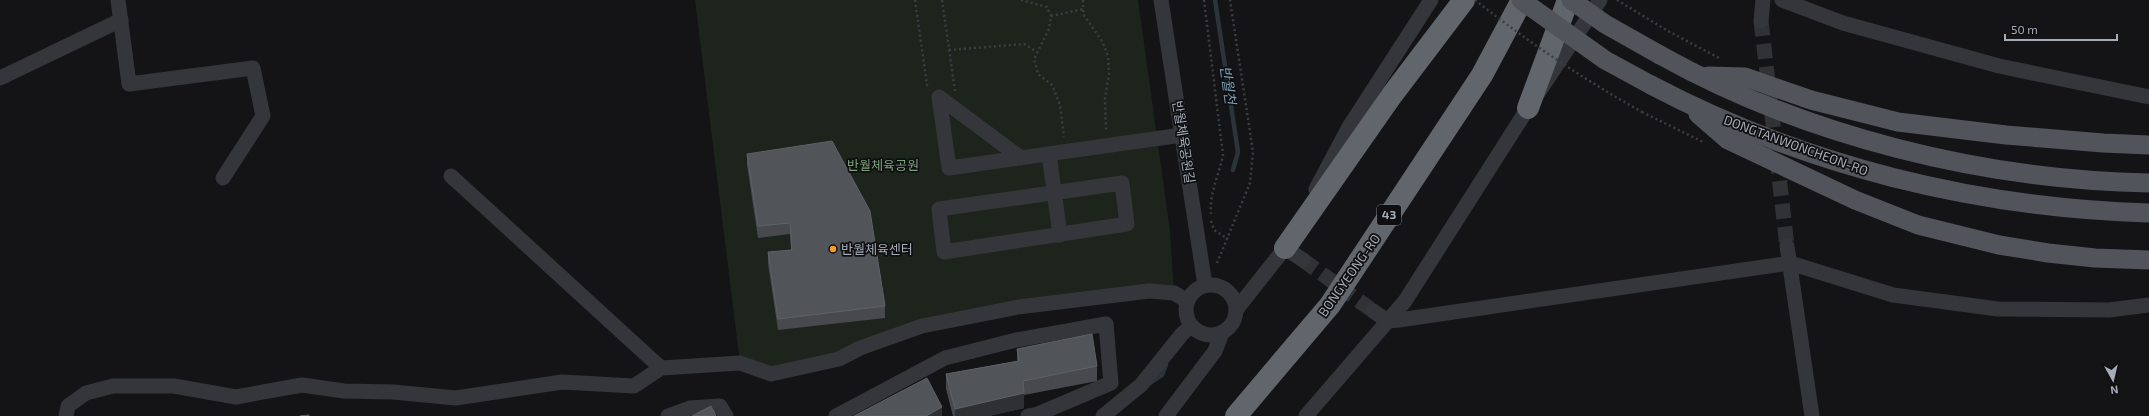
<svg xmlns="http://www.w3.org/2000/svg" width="2149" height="416" viewBox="0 0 2149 416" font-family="'Exo 2','Noto Sans KR',sans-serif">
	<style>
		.green { fill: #1c241c }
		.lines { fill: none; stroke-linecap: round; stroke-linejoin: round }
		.stream { stroke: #2a353a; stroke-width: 4.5 }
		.minor-tunnel { stroke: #313236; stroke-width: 15; stroke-dasharray: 15 8; stroke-linecap: butt }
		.path { stroke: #3b3e42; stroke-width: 2.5; stroke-dasharray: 2 3; stroke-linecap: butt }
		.minor { stroke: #35363b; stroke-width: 15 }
		.major { stroke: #51545a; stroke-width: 19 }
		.highway { stroke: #61656c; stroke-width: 22 }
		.path-bridge { stroke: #3b3e42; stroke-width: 2.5; stroke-dasharray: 2 3; stroke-linecap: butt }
		.major-bridge { stroke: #51545a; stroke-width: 19 }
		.wall { fill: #47494e }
		.shaded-wall { fill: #2e3033 }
		.building { fill: #515459; stroke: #5e6268 }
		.poi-dot { fill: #f79b2a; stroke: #0f0f11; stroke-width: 1.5 }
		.labels { text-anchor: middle; stroke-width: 3.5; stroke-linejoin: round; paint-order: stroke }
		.shield { fill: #0f0f11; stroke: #787d85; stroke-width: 1 }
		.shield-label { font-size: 12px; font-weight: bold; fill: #a5acb7 }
		.street-label { font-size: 13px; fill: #a5acb7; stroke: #0f0f11 }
		.park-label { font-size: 13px; fill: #7da27b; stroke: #0f0f11 }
		.poi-label { font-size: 13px; fill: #a5acb7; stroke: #0f0f11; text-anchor: start }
		.water-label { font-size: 14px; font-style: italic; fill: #7b9fb3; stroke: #0f0f11 }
	</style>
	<rect width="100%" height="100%" fill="#141416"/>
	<path class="green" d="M695 0H1138L1170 231 1174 293 1018 307 771 374 740 363Z"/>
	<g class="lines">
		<g class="stream">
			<path d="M1215 0 1238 152 1233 170"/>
			<path d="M1150 383 1162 375 1166 365"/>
		</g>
		<g class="minor-tunnel">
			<path d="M1761 21 1787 246"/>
			<path d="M1303 260 1373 311"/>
		</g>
		<g class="path">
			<path d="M915 0 927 85 929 88"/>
			<path d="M942 0 955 91"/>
			<path d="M1021 0 1047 7 1051 16 1049 29 1034 59 1038 74 1052 85 1060 105 1064 137"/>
			<path d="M1083 0V14L1102 41 1108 56 1109 74 1105 98 1106 131"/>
			<path d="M1204 0 1223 155C1219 175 1209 194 1211 214"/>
			<path d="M1617 0 1668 31 1721 59"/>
			<path d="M1051 16 1083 9"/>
			<path d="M949 50 1024 44 1037 52"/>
			<path d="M1642 112 1703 142"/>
			<path d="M1211 221 1214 230 1228 239"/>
			<path d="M1217 263 1250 183 1253 152 1230 0"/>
		</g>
		<g class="minor">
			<path d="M118 0 129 84 253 68 263 116 223 178"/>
			<path d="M1161 0 1205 285"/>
			<path d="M1782 0 1843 23 1999 66 2149 97"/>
			<path d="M1761 21 1763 0"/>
			<path d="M0 78 121 20"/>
			<path d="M1049 154 1060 235"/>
			<path d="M1021 158 939 97 949 168 1182 135"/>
			<path d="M451 176 661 368"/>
			<path d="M1122 183 1127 224 944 252 939 209Z"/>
			<path d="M1316 189 1349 127 1431 0"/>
			<path d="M1787 246 1812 416"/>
			<path d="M1285 248 1303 260"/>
			<circle cx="1211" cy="310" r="25"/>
			<path d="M1236 310 1285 248 1289 240"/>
			<path d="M1373 311 1388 321 1399 320 1790 263 1893 295 1998 309 2109 310 2149 305"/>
			<path d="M66 416 68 406 86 393 113 386H174L236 397 302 385 344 391 393 392 456 398 562 382 634 386 661 368 740 363 771 374 839 359 860 348 922 326 1018 307 1149 291 1174 293 1187 301"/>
			<path d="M668 416 690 408 720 406 726 416"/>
			<path d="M836 416 945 358 1016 340 1106 324 1111 383 1038 414 1028 416"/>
			<path d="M1103 416 1141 385 1182 334 1191 326"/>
			<path d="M1166 416 1215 351 1222 333"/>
			<path d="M1306 416 1405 301 1528 108 1600 0"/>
		</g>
		<g class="major">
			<path d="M1660 55C1805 136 1983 180 2149 183"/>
			<path d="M1708 76 1745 77 1811 100 1898 122 2006 135 2103 143 2149 145"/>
			<path d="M1651 85C1805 166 1976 208 2149 213"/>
			<path d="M1698 114 1728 140 1855 200 1918 225 1999 245 2048 253 2095 258 2149 260"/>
		</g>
		<g class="highway">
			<path d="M1528 108 1568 0"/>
			<path d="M1285 248 1392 95 1464 0"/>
			<path d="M1236 416 1330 305 1482 75 1522 0"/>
		</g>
		<path class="path-bridge" d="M1475 0C1528 42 1583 79 1642 112"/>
		<g class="major-bridge">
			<path d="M1521 0 1605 60 1651 85"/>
			<path d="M1571 0 1605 24 1660 55"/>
		</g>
	</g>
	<g class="wall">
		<path d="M747 154 885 306V318L778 330 768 264V252L791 250 790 234 758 238 747 165Z"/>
		<path d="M1017 349 1097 366V381L1024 395V408L989 416H953L946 389V374L1017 361Z"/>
	</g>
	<g class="shaded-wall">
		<path d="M1024 393V408L989 416H955V409Z"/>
		<path d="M942 407V416H926Z"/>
	</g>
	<g class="building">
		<path d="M832 141 870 211 885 306 778 319 768 252 792 250 790 223 758 226 747 154Z"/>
		<path d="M1092 334 1097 366 1023 381 1024 393 955 409 946 374 1019 361 1017 349Z"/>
		<path d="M927 378 942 407 926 416H854Z"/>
		<path d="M711 406 716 416H692Z"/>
		<path d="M309 415V416H300Z"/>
	</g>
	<circle class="poi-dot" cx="833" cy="249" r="4"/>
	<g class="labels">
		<rect class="shield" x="1377" y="205" width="24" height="20" rx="3"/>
		<g class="shield-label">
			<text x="1389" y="219">43</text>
		</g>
		<g class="street-label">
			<text transform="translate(1184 142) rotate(81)" y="5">반월체육공원길</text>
			<text transform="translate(1796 145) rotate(20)" y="5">DONGTANWONCHEON-RO</text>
			<text transform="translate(1349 275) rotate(-55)" y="5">BONGYEONG-RO</text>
		</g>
		<g class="park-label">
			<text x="883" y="170">반월체육공원</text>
		</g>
		<g class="poi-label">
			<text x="841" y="254">반월체육센터</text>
		</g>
		<g class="water-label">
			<text transform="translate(1228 85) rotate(82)" y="5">반월천</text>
		</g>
	</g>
	<g transform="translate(2113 380) rotate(172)" stroke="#0f0f11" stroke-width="3" paint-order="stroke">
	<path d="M0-3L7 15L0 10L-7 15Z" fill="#a5acb7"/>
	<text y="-6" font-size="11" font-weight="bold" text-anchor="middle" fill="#a5acb7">N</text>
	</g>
	<path d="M2005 34v6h112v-6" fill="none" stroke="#a5acb7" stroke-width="2"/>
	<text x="2011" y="34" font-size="12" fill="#a5acb7" stroke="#0f0f11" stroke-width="3" paint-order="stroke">50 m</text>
</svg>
